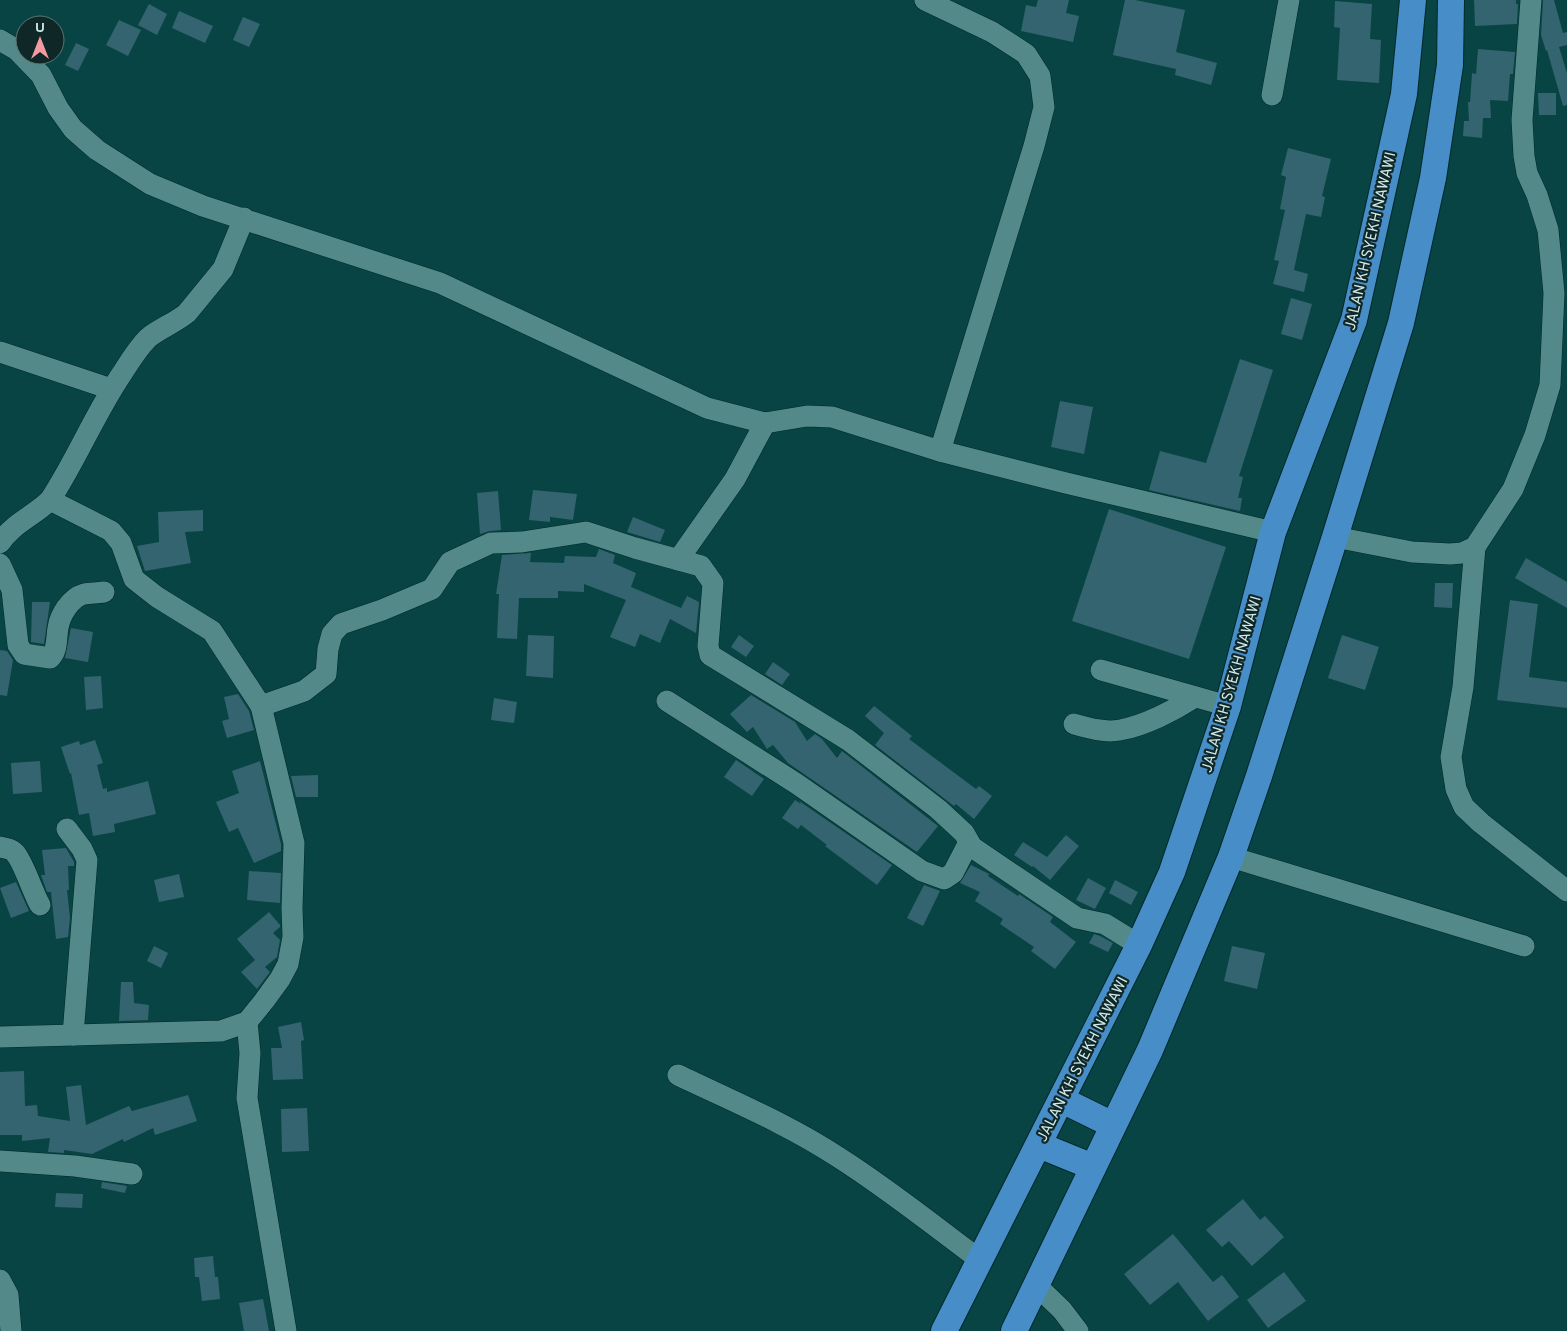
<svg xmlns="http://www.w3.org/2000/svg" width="1567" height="1331" viewBox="0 0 1567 1331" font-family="Overpass,sans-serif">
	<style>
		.building { fill: #336470 }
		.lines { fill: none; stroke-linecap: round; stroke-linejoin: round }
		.minor-casing { stroke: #002929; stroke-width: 22 }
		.major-casing { stroke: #002929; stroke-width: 28 }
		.minor { stroke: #548989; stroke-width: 21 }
		.major { stroke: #478dc7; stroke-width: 26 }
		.labels { text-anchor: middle; stroke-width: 4.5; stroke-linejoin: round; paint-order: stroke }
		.street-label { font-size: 15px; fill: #d0eaea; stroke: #102727 }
	</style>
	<rect width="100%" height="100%" fill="#084444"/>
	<g class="building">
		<path d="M1038 0H1069L1066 13 1079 16 1073 42 1021 31 1026 5 1036 7Z"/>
		<path d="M1125 0H1135L1185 10 1176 52 1217 63 1211 85 1175 75 1176 69 1113 55Z"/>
		<path d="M1474 0H1516V4H1518L1517 24 1475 26Z"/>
		<path d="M1543 0H1554L1563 33 1567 32V45L1559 47 1567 73V105L1563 106 1547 50 1546 51 1541 35Z"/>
		<path d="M1335 1 1372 4 1370 39 1381 40 1379 83 1337 80 1340 28 1334 27Z"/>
		<path d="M149 4 167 14 157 35 138 25Z"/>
		<path d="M179 11 213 26 205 43 172 28Z"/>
		<path d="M243 17 260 24 249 47 233 40Z"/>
		<path d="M119 20 141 30 128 56 106 45Z"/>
		<path d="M76 43 89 49 78 71 65 65Z"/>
		<path d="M1478 49 1515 52 1513 74H1510L1508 101 1490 100 1491 118H1483L1482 138 1463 136 1464 121H1469L1468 102H1470L1472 73 1476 74Z"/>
		<path d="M1538 93H1556V115H1539Z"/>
		<path d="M1288 148 1331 159 1322 196 1325 197 1321 217 1306 214 1294 270 1308 274 1304 292 1273 284 1279 261 1274 260 1285 210 1280 209 1286 177 1281 175Z"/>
		<path d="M1291 298 1312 304 1302 340 1281 334Z"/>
		<path d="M1240 359 1273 370 1239 476 1243 477 1238 498H1242L1240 511 1149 490 1160 451 1206 463Z"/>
		<path d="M1060 401 1093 407 1084 454 1051 447Z"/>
		<path d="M533 490 577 494 573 520 550 517V522L529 520Z"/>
		<path d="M498 491 501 530 490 531 480 534 477 493Z"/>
		<path d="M1109 509 1226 547 1189 659 1072 621Z"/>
		<path d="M203 510V531L185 532 191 563 145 571 137 546 159 542 158 512Z"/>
		<path d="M633 517 665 530 660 542 627 532Z"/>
		<path d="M599 549 615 555 613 563 636 573 631 587 681 608 687 596 699 602 696 633 670 619 660 643 640 634 635 647 610 637 626 600 584 584V592L558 591V598H519L517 639 497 638 499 594H496L502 555 531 553 530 562 564 563 565 556 596 557Z"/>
		<path d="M1526 558 1567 582V608L1515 578Z"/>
		<path d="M1435 583H1453L1452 608 1434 607Z"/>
		<path d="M1510 600 1538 604 1529 677 1567 682V708L1497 700Z"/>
		<path d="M32 602H50L44 644 31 642Z"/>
		<path d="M71 628 93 632 88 662 65 658Z"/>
		<path d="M528 635 554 636 553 678 526 676Z"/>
		<path d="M739 635 754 646 746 657 731 647Z"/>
		<path d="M1342 635 1379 647 1365 690 1328 678Z"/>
		<path d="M0 650 7 651 13 660 7 696 0 695Z"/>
		<path d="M773 662 790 674 782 685 765 674Z"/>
		<path d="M101 676 103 708 86 710 84 677Z"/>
		<path d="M238 694 249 711 254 730 227 738 222 721 229 719 224 697Z"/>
		<path d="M751 695 795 722 807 741 815 734 822 739 837 758 842 751 938 826 917 852 788 763 773 745 767 749 753 727 747 732 730 714Z"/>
		<path d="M494 698 517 702 514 723 491 720Z"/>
		<path d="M874 706 912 736 909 739 976 789 979 786 992 796 974 819 956 804 954 806 875 745 884 733 865 716Z"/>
		<path d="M95 740 103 763 97 765 103 789 107 788V792L148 781 156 814 114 824 115 832 93 836 89 813 79 815 71 773 70 774 61 747 79 741 80 745Z"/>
		<path d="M736 760 764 779 752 796 724 777Z"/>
		<path d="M40 761 42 792 13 794 11 763Z"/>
		<path d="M260 761 281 844V851L254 863 238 828 229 832 216 802 239 793 232 771Z"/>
		<path d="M318 775V797H296L291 776Z"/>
		<path d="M795 800 801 804 799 801 892 865 877 885 825 846 827 845 801 825 798 829 782 818Z"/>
		<path d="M1066 835 1079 846 1050 880 1033 866 1032 867 1014 855 1023 842 1047 857Z"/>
		<path d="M66 848 74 862V866H68L69 890H67L70 918 68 937 56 939 51 892H47L41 875H45L42 850Z"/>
		<path d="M971 865 989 874 988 876 1018 896 1019 894 1053 917 1050 922 1076 942 1055 969 1031 951 1034 947 1000 924 1003 919 975 901 980 892 960 883Z"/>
		<path d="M249 871 281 873 280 903 247 900Z"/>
		<path d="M179 874 184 897 159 902 154 880Z"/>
		<path d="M1088 878 1106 888 1095 909 1076 900Z"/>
		<path d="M1115 880 1138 892 1131 905 1109 893Z"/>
		<path d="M16 882 29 911 11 918 0 888Z"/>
		<path d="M924 885 940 891 923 926 907 918Z"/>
		<path d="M269 912 280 925V927L273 933 280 940 277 957 265 967 270 972 257 989 241 972 255 960 237 939Z"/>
		<path d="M1094 934 1100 936 1113 943 1108 952 1089 943Z"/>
		<path d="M154 946 168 953 161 968 147 961Z"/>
		<path d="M1232 946 1265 953 1257 989 1224 981Z"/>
		<path d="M121 982H133L134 1003 149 1005 148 1020 119 1021Z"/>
		<path d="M301 1022 304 1040 301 1041 303 1079 273 1080 271 1048H282L278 1027Z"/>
		<path d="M24 1071 25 1106 37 1105 38 1116 70 1121 66 1087 81 1085 86 1125 129 1106 132 1111 188 1095 197 1121 155 1135 153 1128 124 1142 123 1139 92 1154 64 1150V1153L48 1152 50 1138 22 1141V1135H0V1072Z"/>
		<path d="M307 1108 309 1151 282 1152 281 1109Z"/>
		<path d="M102 1182 127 1186 125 1193 101 1188Z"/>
		<path d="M56 1193 83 1194 82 1208 55 1207Z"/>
		<path d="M1243 1199 1260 1220 1265 1216 1284 1237 1252 1266 1229 1241 1222 1247 1206 1230Z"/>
		<path d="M1173 1234 1213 1282 1222 1275 1239 1297 1208 1321 1178 1282 1150 1305 1124 1274Z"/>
		<path d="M213 1256 215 1277H218L220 1299 202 1301 199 1277H195L194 1258Z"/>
		<path d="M1284 1272 1306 1301 1268 1328 1247 1300Z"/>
		<path d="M263 1299 269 1331H244L239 1303Z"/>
	</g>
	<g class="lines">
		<defs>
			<g id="minor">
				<path d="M925 0 992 32 1026 54 1040 76 1044 107 1034 146 940 451"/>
				<path d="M0 40 17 50 41 75 58 108 73 129 97 150 150 184 203 206 440 283 707 408 765 423 807 416 832 417 940 451 1066 483 1273 532"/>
				<path d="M1272 95 1289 0"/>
				<path d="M0 352 111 389"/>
				<path d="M1335 537 1412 552 1450 554 1462 553 1475 547 1513 489 1535 435 1550 385 1554 293 1548 230 1537 195 1527 173 1524 156 1522 120 1531 0"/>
				<path d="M0 543C12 524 34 516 50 500 77 459 95 413 123 372 130 361 138 348 148 338 160 328 175 323 187 313L223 269 244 218"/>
				<path d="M1475 547 1463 687 1451 757 1456 789 1464 807 1481 823 1567 891"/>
				<path d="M678 560 735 479 765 423"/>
				<path d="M0 564 12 590 18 645 24 654 50 658C58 651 56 638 58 628 60 615 70 598 84 594 90 593 97 593 104 592"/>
				<path d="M1101 670 1228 706"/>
				<path d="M667 701 797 784 922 871 944 879 953 873 969 842"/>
				<path d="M261 706 304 691 326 674 328 649 332 634 341 624 382 610 432 589 450 562 491 543 522 542 586 532 635 548 701 566 713 583 708 646 710 655 848 740 938 809 964 833 972 847 1077 918 1105 924 1139 945"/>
				<path d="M1074 724C1088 728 1105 733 1120 730 1144 726 1175 710 1195 697"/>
				<path d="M67 829 82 849 87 860 73 1035"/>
				<path d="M0 847C5 848 12 849 15 853 23 861 33 893 40 905"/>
				<path d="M1231 857 1524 946"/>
				<path d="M247 1022 250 1053 247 1098 286 1331"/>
				<path d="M0 1037 221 1031 247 1022 264 1001 280 979 288 964 293 937 292 908 294 843 261 706 212 631 157 597 134 579 121 543 111 531 50 500"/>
				<path d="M678 1075C732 1101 788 1124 838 1157 887 1188 933 1225 980 1260"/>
				<path d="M0 1161 75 1166 132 1174"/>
				<path d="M0 1280 8 1295 11 1331"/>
				<path d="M1036 1285 1062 1310 1078 1331"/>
			</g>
			<g id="major">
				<path d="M1062 1100 1113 1125"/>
				<path d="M1039 1145 1093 1167"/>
				<path d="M944 1331 1139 945 1172 872 1228 706 1273 532 1354 320 1404 94 1413 0"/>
				<path d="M1014 1331 1150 1050 1231 857 1259 776 1335 537 1401 323 1433 178 1450 65 1451 0"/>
			</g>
		</defs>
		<use href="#minor" class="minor-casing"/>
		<use href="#major" class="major-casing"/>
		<use href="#minor" class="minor"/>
		<use href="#major" class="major"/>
	</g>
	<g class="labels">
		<g class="street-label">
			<text transform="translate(1370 241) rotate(-77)" y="5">JALAN KH SYEKH NAWAWI</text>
			<text transform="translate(1231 684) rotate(-74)" y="5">JALAN KH SYEKH NAWAWI</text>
			<text transform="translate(1082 1059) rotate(-63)" y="5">JALAN KH SYEKH NAWAWI</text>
		</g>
	</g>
	<g transform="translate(40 40)"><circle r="24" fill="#102727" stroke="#5d7575"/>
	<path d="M0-4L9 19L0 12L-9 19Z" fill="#f49aa1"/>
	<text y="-8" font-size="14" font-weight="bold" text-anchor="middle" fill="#d0eaea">U</text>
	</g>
</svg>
